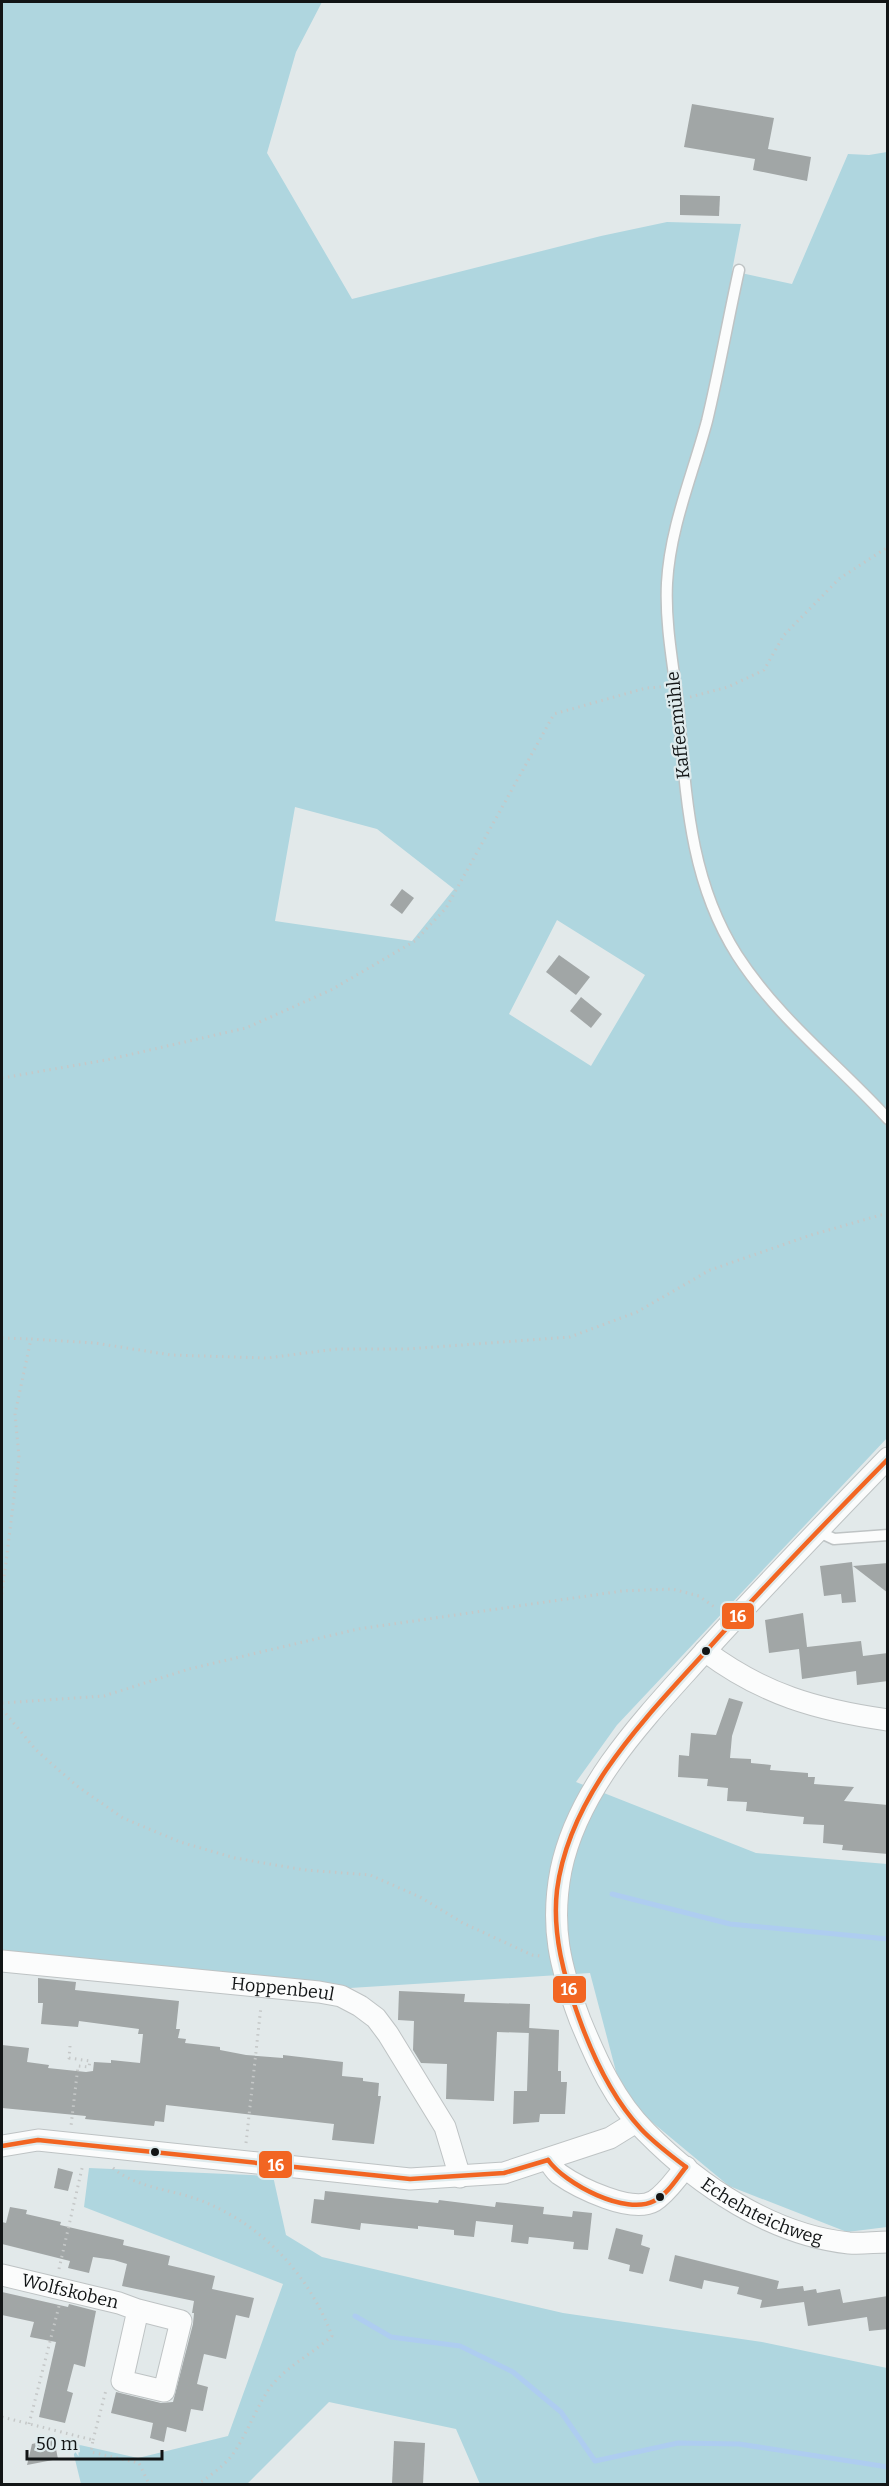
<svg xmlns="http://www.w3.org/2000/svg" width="889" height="2486" viewBox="0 0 889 2486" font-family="Bitter,serif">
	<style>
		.green { fill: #afd6df; fill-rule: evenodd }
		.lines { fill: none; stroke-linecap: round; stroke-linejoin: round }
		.stream { stroke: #aecdf0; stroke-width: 5 }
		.building { fill: #a1a6a6 }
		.service-casing { stroke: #bec3c4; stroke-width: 13 }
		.minor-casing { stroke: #bec3c4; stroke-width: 23 }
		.path { stroke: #c5c8c8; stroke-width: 3; stroke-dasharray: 1.5 4.5; stroke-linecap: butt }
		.service { stroke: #fbfcfc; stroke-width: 10 }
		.minor { stroke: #fbfcfc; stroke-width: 21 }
		.bus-1-casing { stroke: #dfebed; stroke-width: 9 }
		.bus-1 { stroke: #f26522; stroke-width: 4.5 }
		.bus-dot { fill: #121516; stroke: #dfebed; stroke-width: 2 }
		.labels { text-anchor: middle; stroke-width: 4.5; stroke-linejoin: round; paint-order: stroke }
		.street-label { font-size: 18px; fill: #121516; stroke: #dfebed }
		.line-badge { stroke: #dfebed; stroke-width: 2 }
		.badge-label { font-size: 16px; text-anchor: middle; font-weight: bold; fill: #fff }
	</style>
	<rect width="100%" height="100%" fill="#e2e9ea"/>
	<g class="green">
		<path d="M2 2H322L296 52 267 153 352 299 601 236 667 222 741 224 732 271 792 284 848 154 869 155 887 152V1438L617 1725 576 1782 756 1853 887 1864V2227L847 2232 729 2186 623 2098 590 1973 350 1988 2 1954ZM295 807 377 829 454 889 412 941 275 921ZM557 920 645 975 591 1066 509 1014Z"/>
		<path d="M89 2168 273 2176 286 2235 322 2257 563 2313 762 2342 887 2368V2484H480L456 2429 329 2402 247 2484H81L71 2443 138 2458 228 2436 283 2284 84 2207Z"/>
	</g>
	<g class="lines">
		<g class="stream">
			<path d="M612 1894 730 1924 888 1939"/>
			<path d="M355 2316 391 2337 460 2346 513 2372 561 2412 595 2461 678 2443 739 2444 888 2467"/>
		</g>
	</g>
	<g class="building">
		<path d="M692 104 774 118 768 149 811 157 807 181 753 170 755 159 684 147Z"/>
		<path d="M680 195 720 196 719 216 680 215Z"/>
		<path d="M402 889 414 898 402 914 390 905Z"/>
		<path d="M559 955 590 977 576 995 546 972Z"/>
		<path d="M581 997 602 1014 591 1028 570 1011Z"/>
		<path d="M852 1562 856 1602 842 1603 841 1594 824 1596 820 1566Z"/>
		<path d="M888 1563V1593L853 1566Z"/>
		<path d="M803 1613 807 1647 861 1641 863 1656 888 1653V1681L857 1685 856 1671 802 1679 799 1649 769 1653 765 1620Z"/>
		<path d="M729 1698 743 1702 732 1736 730 1758 751 1759V1763L771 1765 770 1770 808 1773V1777H815L814 1784 854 1787 844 1801 888 1805V1854L842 1850 843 1845 823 1843 824 1825 803 1824 804 1817 746 1811 747 1802 727 1801 728 1788 707 1786 708 1779 678 1777 679 1755 689 1756 691 1733 716 1735Z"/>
		<path d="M38 1978 76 1982 75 1990 179 2001 176 2029H180L178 2038 186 2039 185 2043 220 2047V2050L246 2055 283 2058V2055L343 2062 342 2076 363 2078V2081L379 2083 378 2096H381L374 2144 332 2140 334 2124 166 2105 164 2122 155 2121 154 2126 85 2119 86 2116 2 2108V2045L29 2048 27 2062 49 2065 48 2068 86 2072 93 2071 94 2062 111 2063V2060L140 2063 143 2034H138L139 2029 79 2021 78 2027 41 2024 43 2003H38Z"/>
		<path d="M399 1991 465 1994 464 2002 530 2004 529 2033 497 2032 494 2101 446 2099 447 2064 421 2063 413 2050 414 2021 398 2020Z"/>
		<path d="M529 2028 559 2030 558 2071H561V2082H567L565 2114H540L539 2122 513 2124 514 2091H527Z"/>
		<path d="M58 2168 73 2172 68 2191 54 2188Z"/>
		<path d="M325 2191 438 2203 439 2200 495 2207 496 2202 544 2207 543 2214 572 2217 573 2211 592 2213 588 2250 573 2249 574 2242 549 2239 529 2237 528 2244 511 2242 513 2225 476 2221 474 2237 454 2235V2230L418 2226V2229L361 2223 360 2230 311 2223 314 2199 324 2200Z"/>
		<path d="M10 2207 27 2210 26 2214 61 2222 60 2225 124 2240 123 2245 170 2256 168 2265 215 2276 212 2289 254 2298 249 2318 236 2315 226 2359 204 2354 197 2384 208 2387 203 2411 191 2409 186 2432 167 2427 164 2442 150 2438 153 2423 111 2413 116 2392 161 2403 173 2402 193 2324 194 2313H192L194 2301 122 2286 127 2264 114 2260 93 2257 89 2273 68 2268 70 2261 2 2244V2222L6 2223Z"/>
		<path d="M616 2228 643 2235 641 2245 650 2248 643 2274 629 2271 630 2265 608 2259Z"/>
		<path d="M675 2255 779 2281 777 2289 803 2286 804 2291 816 2289 817 2293 840 2289 843 2303 888 2296V2329L869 2331 867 2317 808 2326 804 2302 760 2308 762 2300 737 2294 739 2287 704 2280 702 2289 669 2281Z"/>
		<path d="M2 2292 68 2307 69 2304 96 2311 85 2367 74 2364 67 2391 73 2393 65 2423 39 2417 56 2342 30 2337 34 2322 2 2315Z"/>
		<path d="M54 2439 58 2459 27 2465 32 2444Z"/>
		<path d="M394 2441 425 2443 423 2484H392Z"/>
	</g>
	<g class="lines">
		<defs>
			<g id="service">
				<path d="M739 270C728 320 719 371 707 421 693 474 670 527 667 583 665 624 673 664 678 704 686 791 688 878 737 955 779 1020 837 1063 888 1119"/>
				<path d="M817 1531 834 1539 888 1535"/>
			</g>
			<g id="minor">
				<path id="s1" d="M888 1458C827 1521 766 1584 707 1649 650 1713 579 1783 561 1870 550 1927 560 1967 580 2020 596 2059 615 2102 646 2132 699 2186 772 2235 849 2243 862 2244 875 2242 888 2242"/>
				<path d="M705 1651C762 1694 817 1710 888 1720"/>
				<path id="s2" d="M2 1961 319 1992 341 1996 360 2006 376 2018 388 2034 445 2127 460 2177"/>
				<path d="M2 2146 38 2140 410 2179 504 2173 610 2138 636 2122"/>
				<path d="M548 2160C551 2164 555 2171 559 2174 579 2188 632 2214 654 2201 667 2193 676 2178 686 2167"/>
				<path id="s3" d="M2 2275 119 2303 138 2310 181 2321 164 2391 122 2381 138 2310"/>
			</g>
		</defs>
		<use href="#service" class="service-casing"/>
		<use href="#minor" class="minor-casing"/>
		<g class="path">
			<path d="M690 697 728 687 764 670 784 635 840 578 888 547"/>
			<path d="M2 1078 106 1060 246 1028 331 990 415 941 446 908 554 714 646 688 661 687"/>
			<path d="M2 1338 31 1339"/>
			<path d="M2 1594 19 1457 15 1414 31 1339 95 1343 171 1355 267 1358 337 1349H407L570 1337 637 1312 710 1270 811 1235 888 1213"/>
			<path d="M2 1703 104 1696 189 1669 358 1629 622 1591 672 1589 699 1596 717 1609"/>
			<path d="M2 1709 36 1750 77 1786 123 1818 180 1842 235 1858 305 1870 370 1875 420 1897 463 1923 532 1955 541 1956"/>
			<path d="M70 2046 69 2058 90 2061 89 2067 78 2066 71 2126"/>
			<path d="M246 2143 261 2006"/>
			<path d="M113 2168C135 2187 167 2189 194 2198 259 2221 308 2272 332 2336 312 2354 284 2368 269 2389 255 2410 247 2434 233 2454 224 2466 210 2476 198 2484"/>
			<path d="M59 2269 83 2164"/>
			<path d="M2 2417 93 2440 91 2452 139 2463 149 2484"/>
			<path d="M29 2424 59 2306"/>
			<path d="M93 2440 106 2390"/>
		</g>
		<use href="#service" class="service"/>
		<use href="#minor" class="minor"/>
		<defs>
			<g id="bus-1">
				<path d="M2 2146 38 2140 410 2179 504 2173 548 2160"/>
				<path d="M548 2160C565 2184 626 2216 654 2201 668 2194 677 2178 686 2167"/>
				<path d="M686 2167C670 2155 654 2143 641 2129 613 2099 593 2057 579 2018 564 1977 552 1934 557 1890 570 1789 652 1712 716 1640 772 1578 830 1518 888 1459"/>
			</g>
		</defs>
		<use href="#bus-1" class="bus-1-casing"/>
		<use href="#bus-1" class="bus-1"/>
	</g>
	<g class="bus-dot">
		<circle cx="706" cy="1651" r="5"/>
		<circle cx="155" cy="2152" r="5"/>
		<circle cx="660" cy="2197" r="5"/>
	</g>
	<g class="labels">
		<g class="street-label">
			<text transform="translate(678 725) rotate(-96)" y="6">Kaffeemühle</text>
			<text dy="6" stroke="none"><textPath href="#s2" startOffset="282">Hoppenbeul</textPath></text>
			<text dy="6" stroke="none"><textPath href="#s1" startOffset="958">Echelnteichweg</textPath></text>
			<text dy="6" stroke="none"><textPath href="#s3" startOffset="70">Wolfskoben</textPath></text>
		</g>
	</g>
	<g class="line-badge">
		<rect x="721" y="1602" width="34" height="28" rx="6" fill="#f26522"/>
		<rect x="552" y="1975" width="35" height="29" rx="6" fill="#f26522"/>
		<rect x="258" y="2150" width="35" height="29" rx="6" fill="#f26522"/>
	</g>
	<g class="badge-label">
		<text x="738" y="1622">16</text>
		<text x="569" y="1995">16</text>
		<text x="276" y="2171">16</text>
	</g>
	<rect width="889" height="2486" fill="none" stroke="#121516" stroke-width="6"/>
	<path d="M27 2450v9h135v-9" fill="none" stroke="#121516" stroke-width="3"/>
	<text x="36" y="2450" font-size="18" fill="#121516" stroke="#dfebed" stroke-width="4.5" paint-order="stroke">50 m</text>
</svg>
